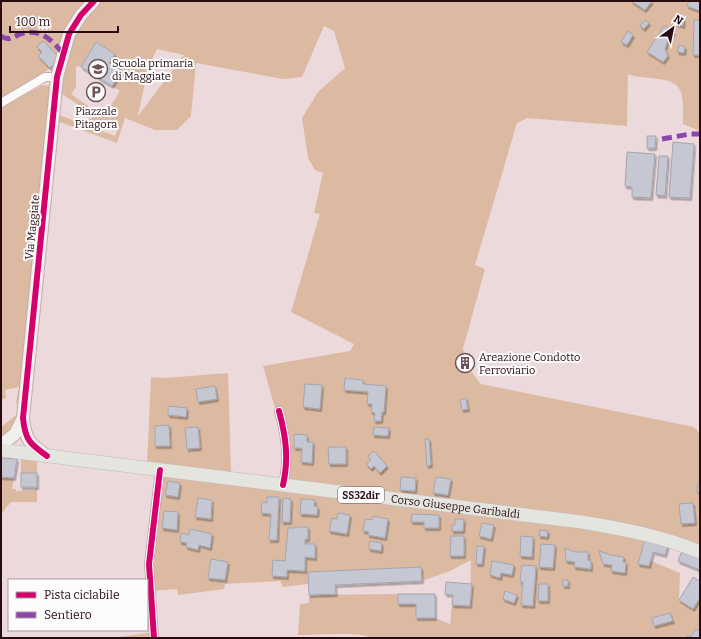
<svg xmlns="http://www.w3.org/2000/svg" width="701" height="639" viewBox="0 0 701 639" font-family="Bitter,serif">
	<style>
		.green { fill: #dcbaa1; fill-rule: evenodd }
		.building { fill: #c5c7d2; stroke: #a3a5af; filter: url(#shadow) }
		.lines { fill: none; stroke-linecap: round; stroke-linejoin: round }
		.street-casing { stroke: #c3acb0; stroke-width: 10 }
		.secondary-casing { stroke: #c3acb0; stroke-width: 14 }
		.primary-casing { stroke: #c5b8ba; stroke-width: 14 }
		.street { stroke: #fcf9fa; stroke-width: 8 }
		.secondary { stroke: #f0efeb; stroke-width: 12 }
		.primary { stroke: #e4e5de; stroke-width: 13 }
		.quiet { stroke: #8e44ad; stroke-width: 5; stroke-dasharray: 10 5; stroke-linecap: butt }
		.cycleway-casing { stroke: #fcfcfc; stroke-width: 8 }
		.cycleway { stroke: #d6006c; stroke-width: 6 }
		.labels { text-anchor: middle; stroke-width: 4; stroke-linejoin: round; paint-order: stroke }
		.shield { fill: #fcfcfc; stroke: #685358; stroke-width: 1 }
		.shield-label { font-size: 10px; font-weight: bold; fill: #280b12 }
		.poi-label { font-size: 11px; fill: #280b12; stroke: #fcfcfc; text-anchor: start }
		.street-label { font-size: 11px; fill: #280b12; stroke: #fcfcfc }
	</style>
	<defs>
		<filter id="shadow"><feDropShadow dx="1.5" dy="2.5" stdDeviation="0" flood-color="#0004"/></filter>
	</defs>
	<rect width="100%" height="100%" fill="#ecd9dc"/>
	<g class="green">
		<path d="M1 1H89C74 18 63 33 56 54L43 41 42 52 38 56 50 68 31 83 1 98Z"/>
		<path d="M100 1H700V131L683 124C683 116 684 97 680 90 674 75 640 80 628 74L627 126 527 118 517 123 475 265 485 269 463 349 470 370 481 384 694 427 700 434V546L287 480C293 456 289 431 281 407L275 408 263 366 350 351 354 344 291 312 320 214 314 213 323 173 315 170 308 158 302 118 318 92 345 68 334 31 324 26 302 77 283 79 196 63 191 116 177 130H155L125 118 117 143 57 121 59 115 115 136 118 128 103 120 92 123 88 120 98 115 104 116 120 91 112 86 122 71 109 63 115 54 96 42 81 67 76 66V87L71 94 88 106 89 111 86 115 85 109 60 93 62 69 76 30ZM157 49 184 55 138 116 148 68Z"/>
		<path d="M43 85 51 86 19 403H16L19 387 5 390 6 398 1 400V107Z"/>
		<path d="M228 373 231 474 147 464 151 377 165 378Z"/>
		<path d="M15 416 18 419 17 423 1 443V427Z"/>
		<rect x="21" y="458" width="16" height="15"/>
		<path d="M162 474 389 502 514 521 607 530 645 539 639 564 649 566 651 561 680 573 679 600 693 608 700 598V638H367V636C348 632 318 635 298 635L300 604 309 603V595L398 594V604H416V618H435L450 624 452 605 470 606 471 560 450 571 422 581 421 567 308 572V584L283 587 280 581 225 584 224 589 178 595 177 589 152 591V563Z"/>
		<path d="M1 477 14 478 12 489H16V491L35 490 37 487V502H11L1 514Z"/>
		<path d="M155 632 156 638H111Z"/>
	</g>
	<g class="building">
		<path d="M631 1H652L645 10Z"/>
		<path d="M689 1H700V11L687 6Z"/>
		<path d="M677 17 684 19 683 26 676 24Z"/>
		<path d="M645 20 649 23 644 29 640 26Z"/>
		<path d="M694 20H700V55H693Z"/>
		<path d="M664 26 674 32 667 42 665 49 668 56 663 62 647 52Z"/>
		<path d="M628 31 633 35 627 45 621 42Z"/>
		<path d="M43 41 60 58 50 68 38 56 42 52 37 47Z"/>
		<path d="M96 42 115 54 109 63 122 70 112 86 81 67Z"/>
		<path d="M679 45 685 47 684 53 677 52Z"/>
		<path d="M647 136H656L655 148H647Z"/>
		<path d="M673 142 694 144 690 198 669 197Z"/>
		<path d="M627 152 655 154 651 198 632 197V187L625 186Z"/>
		<path d="M659 156H668L665 196 656 195Z"/>
		<path d="M345 378 363 380V384L386 386 384 412H382L381 421H374L375 413 371 412 372 404H367L368 392 344 390Z"/>
		<path d="M305 384 322 385 320 409 303 407Z"/>
		<path d="M215 386 217 399 198 402 196 389Z"/>
		<path d="M466 398 468 409 462 410 460 400Z"/>
		<path d="M168 406 187 408 186 417 168 415Z"/>
		<path d="M169 425 170 446H155V426Z"/>
		<path d="M198 427 200 448 187 449 185 428Z"/>
		<path d="M374 427 389 428 388 436 373 435Z"/>
		<path d="M294 434 307 435V442H313L312 463 301 462 302 448H294Z"/>
		<path d="M425 439H429L431 465 427 466Z"/>
		<path d="M328 447H346V464H329Z"/>
		<path d="M374 451 387 466 380 473 374 466 371 469 366 464 371 460 368 456Z"/>
		<path d="M1 458 17 459 14 478 1 477Z"/>
		<rect x="21" y="473" width="16" height="14"/>
		<path d="M401 477 416 478 415 491 400 490Z"/>
		<path d="M436 477 451 479 448 495 433 493Z"/>
		<path d="M168 481 180 483 178 497 165 495Z"/>
		<path d="M698 482 700 483V493L697 492Z"/>
		<path d="M267 497H279L277 540H269L271 514 261 513 262 502 267 503Z"/>
		<path d="M198 498 212 500 211 519 195 517Z"/>
		<path d="M283 498 291 499 290 522H282Z"/>
		<path d="M301 499 315 500 314 506 318 507 317 515 300 514Z"/>
		<path d="M693 503 695 523 681 524 679 504Z"/>
		<path d="M164 511 178 512 177 530 162 528Z"/>
		<path d="M338 513 350 515 347 534 329 531 332 518 337 519Z"/>
		<path d="M412 514 439 515V528H424V522H411Z"/>
		<path d="M373 516 388 519 385 538 368 535 369 532 363 531 365 519 372 520Z"/>
		<path d="M455 519H464L463 531H452V525H455Z"/>
		<path d="M482 523 494 525 491 539 479 536Z"/>
		<path d="M295 527H308V539H305V544H315V558L305 557V571L287 570V577L272 576 273 560 285 561 288 528H295Z"/>
		<path d="M190 529 212 534 210 548 199 545 198 550 186 547 187 543 180 542 181 533 189 535Z"/>
		<path d="M540 530 548 531 547 537 539 536Z"/>
		<path d="M451 536H464V556H450Z"/>
		<path d="M521 536 533 537 532 557 520 556Z"/>
		<path d="M645 539 668 545 665 555 653 552 649 566 638 564Z"/>
		<path d="M370 541 382 543 381 551 369 549Z"/>
		<path d="M541 544 555 545 553 568 539 567Z"/>
		<path d="M477 546H484L482 564H476Z"/>
		<path d="M565 548 575 552H588V560L591 561V569L574 567 575 562 566 561Z"/>
		<path d="M599 551 611 555 624 557 623 562H626L625 573 611 571 612 565 603 564Z"/>
		<path d="M682 551 700 559V570L678 561Z"/>
		<path d="M211 559 228 562 225 580 208 578Z"/>
		<path d="M492 561 514 565 512 575 501 573 500 578 490 575Z"/>
		<path d="M522 565 536 566 533 606 521 605 523 582H520Z"/>
		<path d="M421 567 422 581 335 585 336 594 309 595 308 572Z"/>
		<path d="M693 577 700 581V598L693 609 679 600Z"/>
		<rect x="563" y="580" width="5" height="6"/>
		<path d="M446 582 472 584 470 606 452 605 453 595 445 594Z"/>
		<path d="M539 584H548V601H538Z"/>
		<path d="M505 591 517 595 514 603 503 599Z"/>
		<path d="M398 594H435V618H416V604H398Z"/>
		<path d="M670 613 673 621 654 626 652 618Z"/>
		<path d="M696 629 699 631 700 629V638H686L688 635 690 637Z"/>
	</g>
	<g class="lines">
		<defs>
			<g id="street">
				<path d="M1 103 45 77H57"/>
				<path d="M279 411C286 437 289 459 283 485"/>
				<path d="M154 638 149 564 160 470"/>
			</g>
			<g id="secondary">
				<path d="M1 445 15 434 23 418"/>
				<path d="M47 456C30 444 25 440 23 418L57 77 69 34 81 15 94 1"/>
			</g>
			<g id="primary">
				<path id="s1" d="M1 450 582 522C623 529 662 536 700 552"/>
			</g>
		</defs>
		<use href="#street" class="street-casing"/>
		<use href="#secondary" class="secondary-casing"/>
		<use href="#primary" class="primary-casing"/>
		<use href="#street" class="street"/>
		<use href="#secondary" class="secondary"/>
		<use href="#primary" class="primary"/>
		<g class="quiet">
			<path d="M1 36C11 43 15 34 24 33 42 29 52 41 63 53"/>
			<path d="M662 139 690 134H700"/>
		</g>
		<defs>
			<g id="cycleway">
				<path d="M279 411C286 437 289 459 283 485"/>
				<path d="M47 456C30 444 25 440 23 418L57 77 69 34 81 15 94 1"/>
				<path d="M154 638 149 564 160 470"/>
			</g>
		</defs>
		<use href="#cycleway" class="cycleway-casing"/>
		<use href="#cycleway" class="cycleway"/>
	</g>
	<defs>
		<symbol id="school-ring" viewBox="-11 -11 22 22"><circle r="9.5" fill="#fcfcfc" stroke="#6d5359" stroke-width="1.5"/><path d="M0-5L7-2L0 1L-7-2ZM-4 1L0 2.5L4 1V4Q0 6-4 4Z" fill="#6d5359"/></symbol>
		<symbol id="parking-ring" viewBox="-11 -11 22 22"><circle r="9.5" fill="#fcfcfc" stroke="#6d5359" stroke-width="1.5"/><path d="M-3.5-5.5H1a3.5 3.5 0 0 1 0 7H-1V5.5H-3.5ZM-1-3.4V-.6H.8a1.4 1.4 0 0 0 0-2.8Z" fill="#6d5359"/></symbol>
		<symbol id="building-ring" viewBox="-11 -11 22 22"><circle r="9.5" fill="#fcfcfc" stroke="#6d5359" stroke-width="1.5"/><path d="M-4-6H4V6H1V3H-1V6H-4ZM-2.5-4.3h1.7v1.8h-1.7ZM.8-4.3h1.7v1.8H.8ZM-2.5-1h1.7V.8h-1.7ZM.8-1h1.7V.8H.8Z" fill="#6d5359"/></symbol>
	</defs>
	<g fill-rule="evenodd">
		<use href="#school-ring" x="87" y="58" width="22" height="22"/>
		<use href="#parking-ring" x="85" y="81" width="22" height="22"/>
		<use href="#building-ring" x="454" y="352" width="22" height="22"/>
	</g>
	<g class="labels">
		<rect class="shield" x="338" y="487" width="46" height="16" rx="3"/>
		<g class="shield-label">
			<text x="361" y="499">SS32dir</text>
		</g>
		<g class="poi-label">
			<text x="112" y="67">Scuola primaria<tspan x="112" dy="13">di Maggiate</tspan></text>
			<text x="96" y="115" text-anchor="middle">Piazzale<tspan x="96" dy="13">Pitagora</tspan></text>
			<text x="479" y="361">Areazione Condotto<tspan x="479" dy="13">Ferroviario</tspan></text>
		</g>
		<g class="street-label">
			<text transform="translate(32 227) rotate(-84)" y="4">Via Maggiate</text>
			<text dy="4" stroke="none"><textPath href="#s1" startOffset="458">Corso Giuseppe Garibaldi</textPath></text>
		</g>
	</g>
	<rect width="701" height="639" fill="none" stroke="#280b12" stroke-width="4"/>
	<rect x="8" y="579" width="140" height="52" fill="#fcfcfc" stroke="#a79c9e"/>
	<rect x="16" y="592" width="20" height="6" fill="#d6006c" stroke="#a79c9e"/>
	<text x="44" y="599" font-size="12" fill="#280b12">Pista ciclabile</text>
	<rect x="16" y="612" width="20" height="6" fill="#8e44ad" stroke="#a79c9e"/>
	<text x="44" y="619" font-size="12" fill="#280b12">Sentiero</text>
	<g transform="translate(673 28) rotate(33)" stroke="#fcfcfc" stroke-width="3" paint-order="stroke">
	<path d="M0-3L7 15L0 10L-7 15Z" fill="#280b12"/>
	<text y="-6" font-size="11" font-weight="bold" text-anchor="middle" fill="#280b12">N</text>
	</g>
	<path d="M10 26v6h108v-6" fill="none" stroke="#280b12" stroke-width="2"/>
	<text x="16" y="26" font-size="12" fill="#280b12" stroke="#fcfcfc" stroke-width="3" paint-order="stroke">100 m</text>
</svg>
